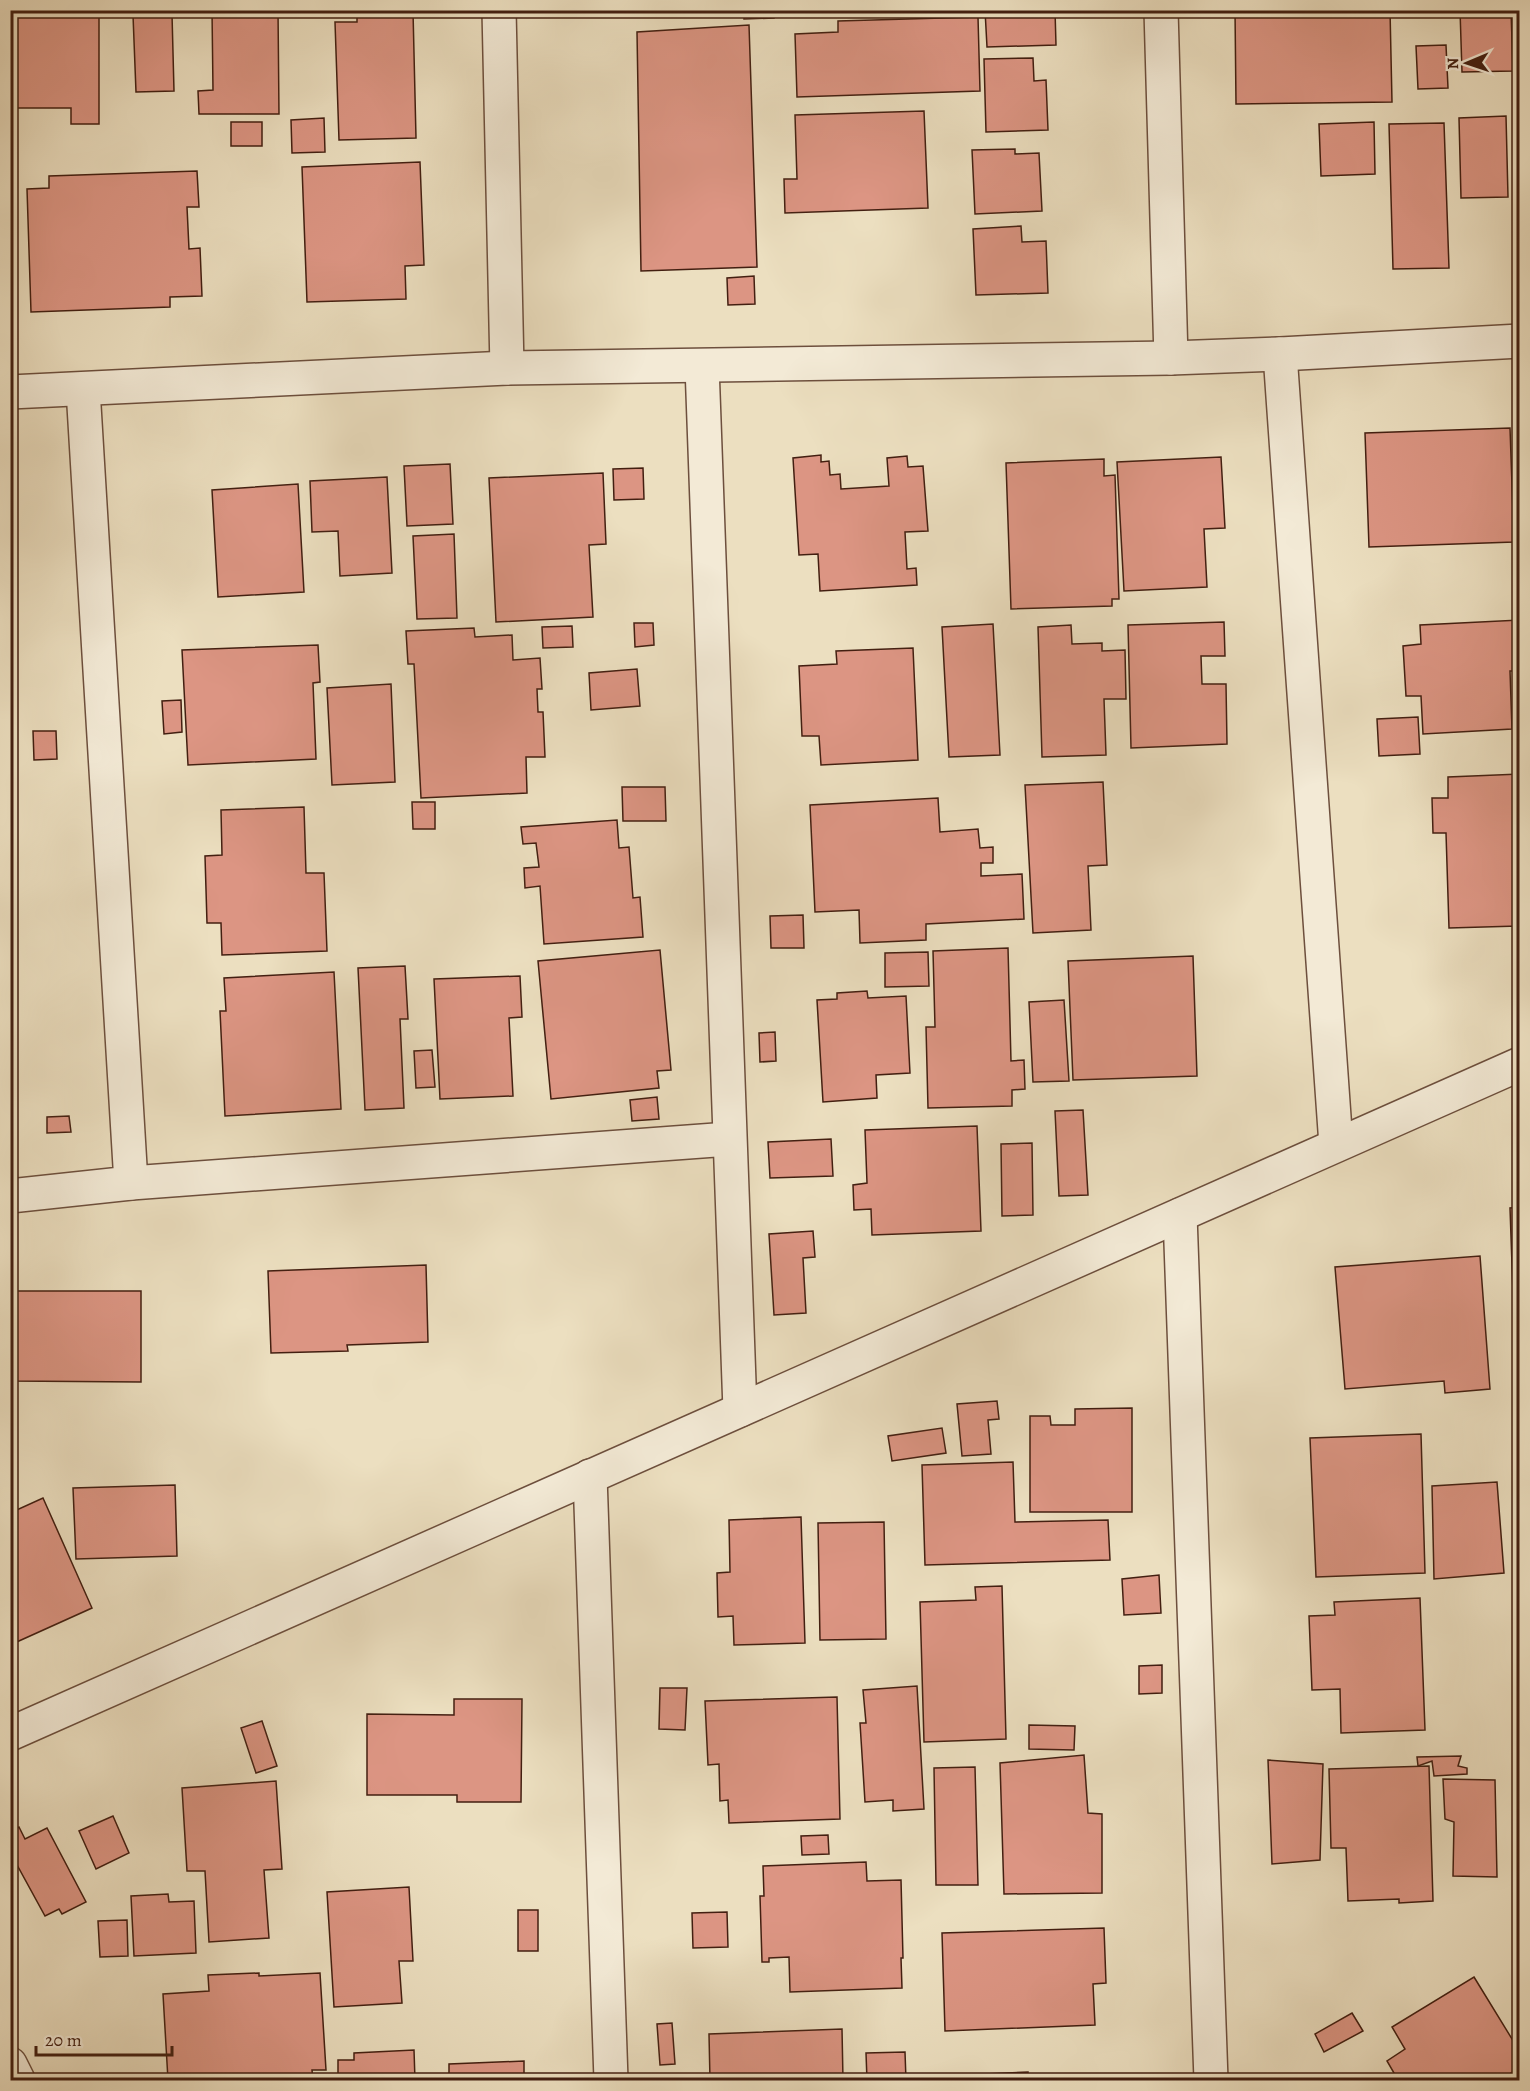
<svg xmlns="http://www.w3.org/2000/svg" width="1530" height="2091" viewBox="0 0 1530 2091" font-family="Alegreya,serif">
	<style>
		.building { fill: #dc9583; stroke: #431f11; stroke-width: 1.5 }
		.lines { fill: none; stroke-linecap: round; stroke-linejoin: round }
		.minor-casing { stroke: #6d4f3d; stroke-width: 36 }
		.minor { stroke: #f3ead6; stroke-width: 33 }
	</style>
	<rect width="100%" height="100%" fill="#ecdfc0"/>
	<filter id="stains"><feTurbulence type="fractalNoise" baseFrequency=".00333" numOctaves="4"/><feColorMatrix values="0 0 0 0 .2 0 0 0 0 .09 0 0 0 0 .02 0 0 0 .5 -.17"/></filter>
	<radialGradient id="worn" r=".72"><stop offset=".6" stop-color="#630" stop-opacity="0"/><stop offset="1" stop-color="#630" stop-opacity=".3"/></radialGradient>
	<g class="building">
		<path d="M15 10H99V124H71V108H15Z"/>
		<path d="M212 10H278L279 114H199L198 91 213 90Z"/>
		<path d="M744 10H774V18L744 19Z"/>
		<path d="M985 10H1055L1056 45 987 47Z"/>
		<path d="M1235 10H1390L1392 102 1236 104Z"/>
		<path d="M1460 10H1511L1513 71 1462 72Z"/>
		<path d="M413 11 416 138 339 140 335 22H357V12Z"/>
		<path d="M172 14 174 91 136 92 133 15Z"/>
		<path d="M978 17 980 91 797 97 795 34 838 32V21Z"/>
		<path d="M749 25 757 267 641 271 637 32Z"/>
		<path d="M1446 45 1448 88 1418 89 1416 46Z"/>
		<path d="M1033 58 1034 81 1046 80 1048 130 986 132 984 59Z"/>
		<path d="M924 111 928 208 785 213 784 179H797L795 115Z"/>
		<path d="M1506 116 1508 197 1461 198 1459 118Z"/>
		<path d="M324 118 325 152 292 153 291 120Z"/>
		<rect x="231" y="122" width="31" height="24"/>
		<path d="M1374 122 1375 174 1321 176 1319 124Z"/>
		<path d="M1444 123 1449 268 1393 269 1389 124Z"/>
		<path d="M1015 149V154L1039 153 1042 211 975 214 972 150Z"/>
		<path d="M420 162 424 265 405 266 406 299 307 302 302 167Z"/>
		<path d="M197 171 199 207H187L189 249 200 248 202 296 170 297V307L31 312 27 189 49 188V176Z"/>
		<path d="M1021 226 1022 242 1046 241 1048 293 976 295 973 229Z"/>
		<path d="M754 276 755 304 728 305 727 278Z"/>
		<path d="M1510 428 1514 542 1369 547 1365 433Z"/>
		<path d="M821 455V462L829 461 830 475 840 474 841 489 889 486 887 458 907 456 908 467 923 466 928 531 905 532 907 569 916 568 917 585 820 591 818 554 799 555 793 458Z"/>
		<path d="M1221 457 1225 528 1204 529 1207 587 1124 591 1117 462Z"/>
		<path d="M1104 459V476L1115 475 1119 599H1112V606L1011 609 1006 463Z"/>
		<path d="M450 464 453 524 407 526 404 466Z"/>
		<path d="M643 468 644 499 614 500 613 469Z"/>
		<path d="M603 473 606 544 589 545 593 617 496 622 489 478Z"/>
		<path d="M387 477 392 573 340 576 338 531 312 532 310 481Z"/>
		<path d="M298 484 304 592 218 597 212 490Z"/>
		<path d="M454 534 457 618 417 619 413 536Z"/>
		<path d="M1520 620V671H1510L1512 729 1423 734 1421 696H1406L1403 646 1421 644 1420 625Z"/>
		<path d="M1224 622 1225 656H1201L1202 684H1226L1227 744 1131 748 1128 625Z"/>
		<path d="M634 623H653L654 645 635 647Z"/>
		<path d="M993 624 1000 755 949 757 942 627Z"/>
		<path d="M1071 625 1072 644 1102 643V651L1125 650 1126 699H1104L1106 755 1042 757 1038 627Z"/>
		<path d="M572 626 573 647 543 648 542 627Z"/>
		<path d="M474 628 475 637 512 635 513 660 540 658 542 689H537L538 712H543L545 757H526L527 793 421 798 414 664H408L406 631Z"/>
		<path d="M318 645 320 682 313 683 316 759 188 765 182 650Z"/>
		<path d="M913 648 918 760 821 765 819 736H802L799 666 837 664 836 651Z"/>
		<path d="M637 669 640 706 591 710 589 673Z"/>
		<path d="M391 684 395 782 332 785 327 688Z"/>
		<path d="M181 700 182 732 164 734 162 701Z"/>
		<path d="M1418 717 1420 754 1379 756 1377 719Z"/>
		<path d="M33 731H56L57 759 34 760Z"/>
		<path d="M1520 774V836H1515L1518 926 1449 928 1446 833H1433L1432 798H1448V777Z"/>
		<path d="M1103 782 1107 865 1088 866 1091 930 1033 933 1025 785Z"/>
		<path d="M622 787H665L666 821H623Z"/>
		<path d="M938 798 940 832 978 829 980 848 993 847V863H981V876L1022 874 1024 919 926 924V940L860 943 859 910 815 912 810 805Z"/>
		<path d="M412 802H435V829H413Z"/>
		<path d="M304 807 306 873H324L327 951 222 955 221 923H207L205 856 222 855 221 810Z"/>
		<path d="M617 820 619 848 629 847 633 898 640 897 643 937 544 944 540 886 525 888 524 868 539 867 536 843 523 844 521 827Z"/>
		<path d="M803 915 804 948H771L770 916Z"/>
		<path d="M1008 948 1011 1061 1024 1060 1025 1089 1012 1090V1106L928 1108 926 1027H935L933 951Z"/>
		<path d="M660 950 671 1070 657 1071 659 1088 551 1099 538 961Z"/>
		<path d="M928 952 929 986 885 987V953Z"/>
		<path d="M1193 956 1197 1076 1073 1080 1068 961Z"/>
		<path d="M405 966 408 1019H400L404 1108 365 1110 358 968Z"/>
		<path d="M334 972 341 1109 225 1116 220 1011H226L224 978Z"/>
		<path d="M520 976 522 1017 509 1018 513 1096 440 1099 434 979Z"/>
		<path d="M867 991 868 998 906 996 910 1073 876 1075 877 1098 823 1102 817 1000 837 999V993Z"/>
		<path d="M1064 1000 1069 1081 1033 1082 1029 1002Z"/>
		<path d="M775 1032 776 1061 760 1062 759 1033Z"/>
		<path d="M432 1050 435 1087 416 1088 414 1051Z"/>
		<path d="M657 1097 659 1119 632 1121 630 1100Z"/>
		<path d="M1083 1110 1088 1195 1059 1196 1055 1111Z"/>
		<path d="M69 1116 71 1132 47 1133V1117Z"/>
		<path d="M977 1126 981 1231 872 1235 871 1209 854 1210 853 1185 867 1183 865 1130Z"/>
		<path d="M831 1139 833 1176 770 1178 768 1142Z"/>
		<path d="M1032 1143 1033 1215 1002 1216 1001 1144Z"/>
		<path d="M1520 1207V1292L1513 1293 1510 1208Z"/>
		<path d="M813 1231 815 1257 803 1258 806 1313 774 1315 769 1234Z"/>
		<path d="M1480 1256 1490 1389 1445 1393 1444 1381 1345 1389 1335 1267Z"/>
		<path d="M426 1265 428 1342 347 1345 348 1351 271 1353 268 1271Z"/>
		<path d="M10 1291H141V1382L10 1381Z"/>
		<path d="M997 1401 999 1419 988 1420 991 1454 962 1456 957 1404Z"/>
		<path d="M1132 1408V1512H1030V1416H1050L1051 1425H1075V1409Z"/>
		<path d="M942 1428 946 1453 892 1461 888 1436Z"/>
		<path d="M1421 1434 1425 1573 1316 1577 1310 1438Z"/>
		<path d="M1013 1462 1015 1522 1108 1520 1110 1560 925 1565 922 1465Z"/>
		<path d="M1497 1482 1504 1573 1434 1579 1432 1486Z"/>
		<path d="M175 1485 177 1556 76 1559 73 1488Z"/>
		<path d="M43 1498 92 1608 10 1645V1513Z"/>
		<path d="M801 1517 805 1643 734 1645 733 1616 718 1617 717 1573 730 1572 729 1520Z"/>
		<path d="M884 1522 886 1639 820 1640 818 1523Z"/>
		<path d="M1159 1575 1161 1613 1124 1615 1122 1579Z"/>
		<path d="M1002 1586 1006 1739 924 1742 920 1602 976 1600 975 1587Z"/>
		<path d="M1420 1598 1425 1730 1341 1733 1340 1689 1312 1690 1309 1616 1335 1615 1334 1602Z"/>
		<path d="M1162 1665V1693L1139 1694V1666Z"/>
		<path d="M917 1686 924 1809 893 1811V1800L865 1802 860 1723H866L863 1690Z"/>
		<path d="M660 1688H687L685 1730 659 1729Z"/>
		<path d="M837 1697 840 1819 729 1823 728 1800 720 1801 719 1764 708 1765 705 1701Z"/>
		<path d="M454 1699H522L521 1802H457V1795H367V1714L454 1715Z"/>
		<path d="M262 1721 277 1766 256 1773 241 1728Z"/>
		<path d="M1029 1725 1075 1726 1074 1750 1029 1749Z"/>
		<path d="M1084 1755 1088 1813 1102 1814V1893L1004 1894 1000 1763Z"/>
		<path d="M1461 1756 1458 1766 1467 1768V1774L1434 1776 1432 1761 1418 1766 1417 1757Z"/>
		<path d="M1268 1760 1323 1764 1320 1860 1272 1864Z"/>
		<path d="M1429 1766 1433 1901 1399 1903V1899L1348 1901 1346 1848H1331L1329 1769Z"/>
		<path d="M975 1767 978 1885H936L934 1768Z"/>
		<path d="M1443 1779 1495 1780 1497 1877 1453 1876 1454 1822 1445 1819Z"/>
		<path d="M276 1781 282 1869 264 1870 269 1938 209 1942 205 1871H187L182 1788Z"/>
		<path d="M113 1816 129 1853 96 1869 79 1831Z"/>
		<path d="M19 1827 25 1839 47 1828 86 1902 62 1914 59 1909 45 1916 10 1852V1832Z"/>
		<path d="M828 1835 829 1854 802 1855 801 1836Z"/>
		<path d="M866 1862 867 1881 901 1880 903 1958H901L902 1988 790 1992 789 1957 769 1958V1962H762L760 1896H764L763 1866Z"/>
		<path d="M409 1887 413 1961H399L402 2003 334 2007 327 1892Z"/>
		<path d="M168 1894 169 1902 194 1901 196 1953 134 1956 131 1896Z"/>
		<rect x="518" y="1910" width="20" height="41"/>
		<path d="M727 1912 728 1947 693 1948 692 1913Z"/>
		<path d="M127 1920 128 1956 100 1957 98 1921Z"/>
		<path d="M1104 1928 1106 1983 1093 1984 1095 2025 945 2031 942 1933Z"/>
		<path d="M259 1973V1976L320 1973 326 2070H312L313 2080H168L163 1994 209 1991 208 1975Z"/>
		<path d="M1474 1977 1520 2052V2068L1499 2080H1398L1387 2061 1405 2049 1392 2027Z"/>
		<path d="M1352 2013 1363 2031 1324 2052 1315 2034Z"/>
		<path d="M672 2023 675 2064 660 2065 657 2024Z"/>
		<path d="M842 2029 843 2080H710L709 2034Z"/>
		<path d="M414 2050 415 2080H338V2060H354V2053Z"/>
		<path d="M905 2052 906 2080H867L866 2053Z"/>
		<path d="M524 2061V2080H449V2064Z"/>
		<path d="M1028 2072V2080H939V2076Z"/>
	</g>
	<g class="lines">
		<defs>
			<g id="minor">
				<path d="M499 10 507 368"/>
				<path d="M1161 10 1171 358"/>
				<path d="M1280 354 1336 1145"/>
				<path d="M702 366 740 1410"/>
				<path d="M10 392 507 368 1171 358 1280 354 1520 341"/>
				<path d="M131 1183 729 1139"/>
				<path d="M10 1196 131 1183 83 389"/>
				<path d="M1180 1215 1211 2080"/>
				<path d="M590 1476 611 2080"/>
				<path d="M10 1734 1520 1064"/>
				<path d="M10 2064 18 2080"/>
			</g>
		</defs>
		<use href="#minor" class="minor-casing"/>
		<use href="#minor" class="minor"/>
	</g>
	<rect width="1530" height="2091" fill="none" stroke="#ecdfc0" stroke-width="36"/>
	<rect x="12" y="12" width="1506" height="2067" fill="none" stroke="#431f11" stroke-width="3"/>
	<rect x="18" y="18" width="1494" height="2055" fill="none" stroke="#431f11" stroke-width="1.5"/>
	<g transform="translate(1467 63) rotate(268)" stroke="#f3ead6" stroke-width="4.5" paint-order="stroke">
	<path d="M0-4.5L10 22L0 15L-10 22Z" fill="#431f11"/>
	<text y="-9" font-size="16" font-weight="bold" text-anchor="middle" fill="#431f11">N</text>
	</g>
	<path d="M36 2046v9h136v-9" fill="none" stroke="#431f11" stroke-width="3"/>
	<text x="45" y="2046" font-size="18" fill="#431f11" stroke="#f3ead6" stroke-width="4.5" paint-order="stroke">20 m</text>
	<rect width="100%" height="100%" filter="url(#stains)"/>
	<rect width="100%" height="100%" fill="url(#worn)"/>
</svg>
